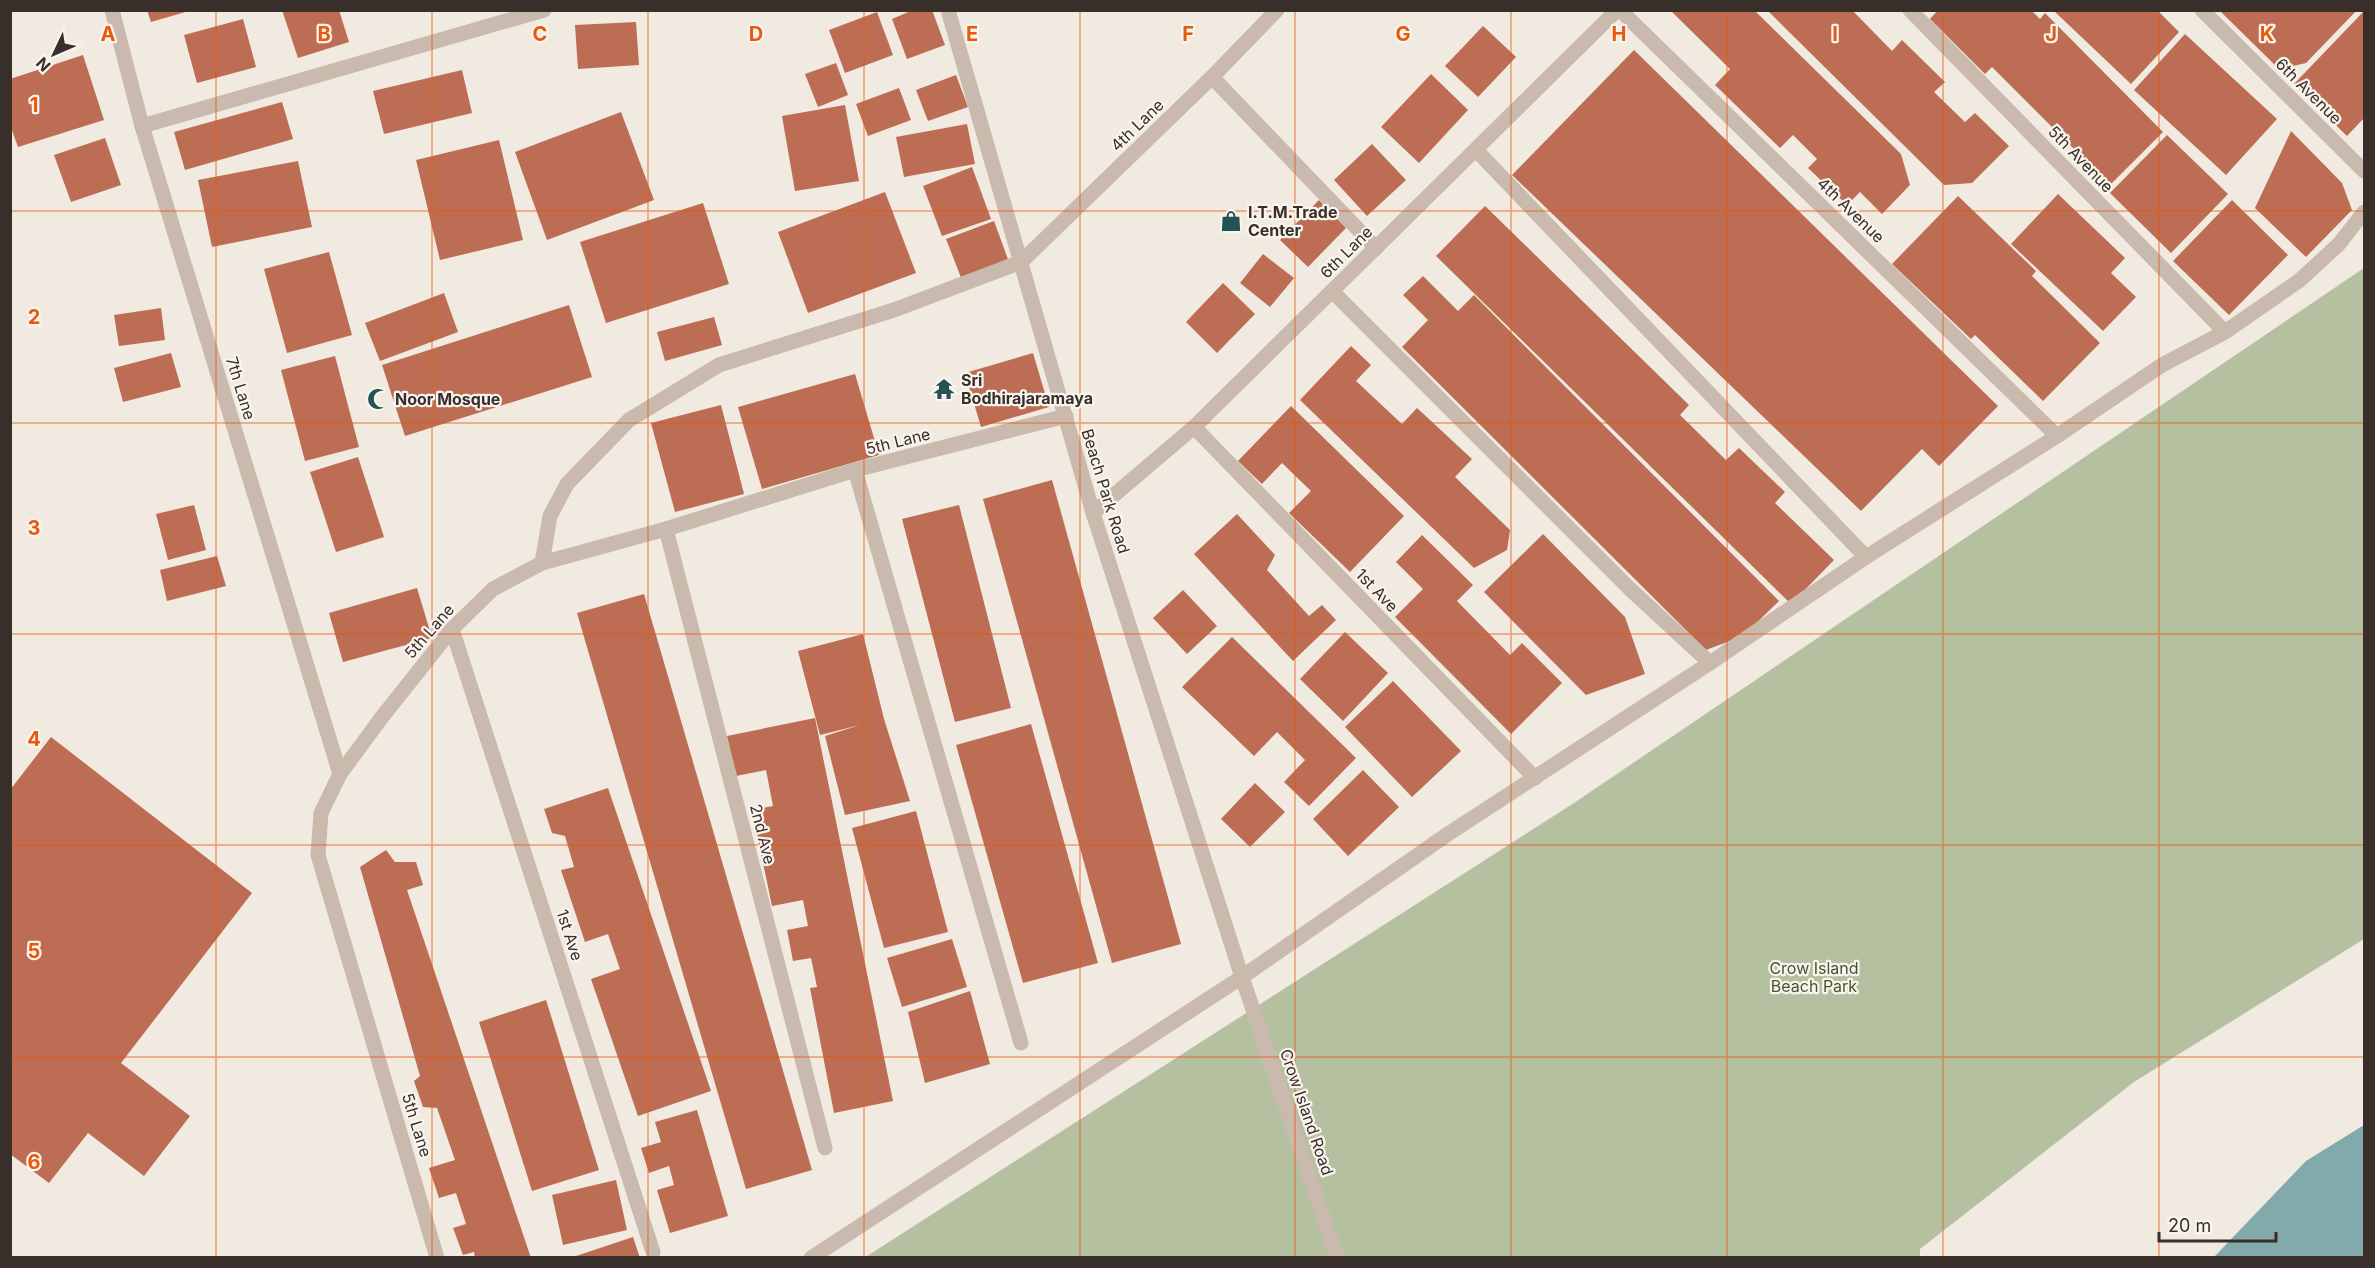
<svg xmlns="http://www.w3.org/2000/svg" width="2375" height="1268" viewBox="0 0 2375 1268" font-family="Inter,sans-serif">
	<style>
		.green { fill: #b5c0a1 }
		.water { fill: #82aaac }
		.building { fill: #bc6d54 }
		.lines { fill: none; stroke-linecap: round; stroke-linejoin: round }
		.minor { stroke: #c9baad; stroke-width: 15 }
		.grid { fill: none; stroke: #e8590c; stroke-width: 1.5; stroke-opacity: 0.55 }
		.labels { text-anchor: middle; stroke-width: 4.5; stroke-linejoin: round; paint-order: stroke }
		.street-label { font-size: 16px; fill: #382f2b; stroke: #f9f4ed }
		.poi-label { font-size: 16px; font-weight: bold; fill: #382f2b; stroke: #f9f4ed; text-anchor: start }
		.park-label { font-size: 16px; fill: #475431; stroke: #f9f4ed }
		.grid-label { font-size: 20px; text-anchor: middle; font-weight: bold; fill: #e8590c; stroke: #f9f4ed; stroke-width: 4.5; stroke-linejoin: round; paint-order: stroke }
	</style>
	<rect width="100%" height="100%" fill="#f1eae1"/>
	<path class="green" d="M2364 268V939L2134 1082 1920 1249V1257L864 1258 1574 803Z"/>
	<path class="water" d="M2364 1125V1257H2214L2306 1161Z"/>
	<g class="building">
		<path d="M147 10H189V11L151 22Z"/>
		<path d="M282 10H339L349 42 298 58Z"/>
		<path d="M913 10H932L945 45 907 59 892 19Z"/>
		<path d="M1670 10H1754L1901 154 1910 185 1882 214 1860 192 1847 205 1808 168 1817 159 1793 135 1780 148 1715 85 1730 69Z"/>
		<path d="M1767 10H1852L1892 51 1902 40 1945 82 1934 92 1965 122 1975 113 2009 146 1972 183 1944 185Z"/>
		<path d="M1938 10H2031L2040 19 2045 13 2163 132 2110 185 1992 67 1985 74 1930 19Z"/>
		<path d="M2053 10H2157L2179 32 2131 84Z"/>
		<path d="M2219 10H2357L2306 63 2279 69Z"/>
		<path d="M2364 11V118L2347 136 2294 84Z"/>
		<path d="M877 12 893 55 845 73 829 30Z"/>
		<path d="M243 19 256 67 197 83 184 35Z"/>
		<path d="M636 22 639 65 578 69 575 25Z"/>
		<path d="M1483 26 1516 57 1478 97 1445 66Z"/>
		<path d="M2185 34 2277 119 2226 175 2134 90Z"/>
		<path d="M1634 50 1998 406 1939 466 1922 449 1861 511 1512 175Z"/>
		<path d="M83 55 104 120 18 147 10 125V79Z"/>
		<path d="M836 63 848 95 818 107 805 74Z"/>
		<path d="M462 70 472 113 384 134 373 91Z"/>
		<path d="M1431 74 1468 110 1419 163 1381 127Z"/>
		<path d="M956 75 968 107 928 121 916 90Z"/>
		<path d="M899 88 911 120 868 136 856 104Z"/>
		<path d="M282 102 293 139 185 170 174 132Z"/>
		<path d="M845 105 859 181 795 191 782 116Z"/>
		<path d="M621 112 654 200 547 240 515 152Z"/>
		<path d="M967 124 975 164 904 177 896 137Z"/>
		<path d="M2291 131 2342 183 2352 210 2306 257 2255 208Z"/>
		<path d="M2167 135 2228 194 2171 253 2110 193Z"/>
		<path d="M105 138 121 185 71 202 54 155Z"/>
		<path d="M499 140 523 240 440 260 416 160Z"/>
		<path d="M1372 144 1406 180 1367 216 1334 180Z"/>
		<path d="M298 161 312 227 212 247 198 180Z"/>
		<path d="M972 167 991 219 942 236 923 186Z"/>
		<path d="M885 192 916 273 808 313 778 232Z"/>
		<path d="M2058 194 2125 258 2111 273 2136 297 2103 331 2011 244Z"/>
		<path d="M1958 196 2036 271 2032 276 2100 343 2043 401 1975 335 1971 339 1892 264Z"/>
		<path d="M1319 200 1346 228 1308 267 1280 240Z"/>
		<path d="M2232 200 2288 255 2229 315 2173 261Z"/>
		<path d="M703 203 729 284 606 323 580 242Z"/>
		<path d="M1485 206 1689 405 1680 415 1726 460 1739 448 1785 492 1775 503 1834 560 1791 604 1436 256Z"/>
		<path d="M994 221 1009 262 962 280 946 239Z"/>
		<path d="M329 252 352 335 287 353 264 269Z"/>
		<path d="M1263 254 1294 278 1270 307 1240 283Z"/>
		<path d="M1423 276 1458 311 1474 295 1779 601 1743 636 1706 650 1402 347 1428 320 1403 295Z"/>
		<path d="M1223 283 1255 314 1217 353 1186 322Z"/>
		<path d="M444 293 458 332 380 361 365 323Z"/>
		<path d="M569 305 592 377 405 436 382 365Z"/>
		<path d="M161 308 165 340 119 346 114 315Z"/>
		<path d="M714 317 722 345 665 361 657 332Z"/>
		<path d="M1351 346 1371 365 1356 381 1402 424 1417 408 1472 459 1455 477 1510 530 1507 550 1474 568 1300 400Z"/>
		<path d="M171 353 181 387 123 402 114 368Z"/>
		<path d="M1033 353 1049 407 981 427 965 373Z"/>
		<path d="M335 356 359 447 305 461 281 370Z"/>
		<path d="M855 374 879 455 762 489 738 407Z"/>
		<path d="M721 405 744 494 675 512 651 423Z"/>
		<path d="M1291 406 1404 516 1350 572 1289 513 1311 491 1282 463 1262 484 1238 461Z"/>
		<path d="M358 457 384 537 336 552 310 472Z"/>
		<path d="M1052 480 1181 944 1112 963 983 499Z"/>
		<path d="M194 505 206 550 168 560 156 514Z"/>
		<path d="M959 505 1011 708 955 722 902 519Z"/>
		<path d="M1237 514 1275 555 1267 570 1309 616 1322 605 1336 620 1293 661 1194 554Z"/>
		<path d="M1543 534 1625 617 1645 674 1586 695 1484 592Z"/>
		<path d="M1422 535 1473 585 1457 601 1510 655 1522 643 1562 683 1511 734 1395 617 1423 589 1396 562Z"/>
		<path d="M217 556 226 586 167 601 160 570Z"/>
		<path d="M417 588 432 638 343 662 329 613Z"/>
		<path d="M1183 590 1217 626 1187 654 1153 618Z"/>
		<path d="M644 594 812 1170 746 1189 577 613Z"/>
		<path d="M1345 632 1388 673 1343 721 1300 679Z"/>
		<path d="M863 634 884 719 910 801 845 815 825 736 860 725 820 735 798 651Z"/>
		<path d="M1232 637 1356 758 1309 806 1284 782 1305 760 1277 732 1254 756 1182 687Z"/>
		<path d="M1393 681 1461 751 1412 797 1345 727Z"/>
		<path d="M815 718 893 1101 834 1113 810 988 817 987 811 958 793 961 787 930 808 926 803 900 772 906 752 810 773 806 766 770 736 776 727 736Z"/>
		<path d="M1031 724 1098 963 1023 983 956 745Z"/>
		<path d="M51 737 252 893 121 1063 190 1116 144 1176 88 1133 49 1183 10 1154V790Z"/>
		<path d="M1363 770 1399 807 1348 856 1313 819Z"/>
		<path d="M1255 783 1285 812 1250 847 1221 819Z"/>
		<path d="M608 788 711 1091 638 1116 591 979 620 969 608 934 585 942 561 870 574 867 565 836 552 833 544 809Z"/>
		<path d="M916 811 948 932 884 948 852 828Z"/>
		<path d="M386 850 395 862H416L423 885 407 890 531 1258H475L474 1252 463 1255 453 1228 466 1224 456 1193 439 1198 429 1168 455 1160 437 1108 423 1107 414 1081 420 1076 360 867Z"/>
		<path d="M952 939 967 987 902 1007 887 958Z"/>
		<path d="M970 991 990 1064 925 1083 908 1012Z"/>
		<path d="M546 1000 599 1170 532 1191 479 1022Z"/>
		<path d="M697 1110 728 1216 670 1233 657 1190 674 1185 669 1166 649 1173 641 1148 661 1142 655 1122Z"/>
		<path d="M616 1180 627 1230 563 1245 552 1195Z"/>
		<path d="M633 1237 640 1258H573V1257Z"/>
	</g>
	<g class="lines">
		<g class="minor">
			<path d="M112 10 142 126 340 774"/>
			<path d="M948 10 1093 513 1242 977 1337 1258"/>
			<path d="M1620 10 2057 436"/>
			<path d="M1910 10 2225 332"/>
			<path d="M2202 10 2364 171"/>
			<path d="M1212 77 1376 248"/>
			<path d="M142 126 544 10"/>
			<path d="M1476 150 1866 557"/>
			<path d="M1332 291 1631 590 1710 663"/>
			<path d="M1194 427 1535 778"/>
			<path d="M855 470 1021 1043"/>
			<path d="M1093 513 1194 427 1617 10"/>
			<path d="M666 529 825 1148"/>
			<path d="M542 563 550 516 567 484 629 420 719 365 894 310 1021 262 1212 77 1277 10"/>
			<path d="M452 629 653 1252"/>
			<path d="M437 1258 318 855 321 813 340 774 382 717 452 629 493 589 542 563 666 529 855 470 1066 416"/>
			<path d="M811 1258 1242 977 1448 834 1710 663 1866 557 2057 436 2162 365 2225 332 2300 280 2339 244 2364 212"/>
		</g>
	</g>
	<path class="grid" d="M216 10V1258M432 10V1258M648 10V1258M864 10V1258M1080 10V1258M1295 10V1258M1511 10V1258M1727 10V1258M1943 10V1258M2159 10V1258M10 211H2364M10 423H2364M10 634H2364M10 845H2364M10 1057H2364"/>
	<defs>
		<symbol id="shop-bare" viewBox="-9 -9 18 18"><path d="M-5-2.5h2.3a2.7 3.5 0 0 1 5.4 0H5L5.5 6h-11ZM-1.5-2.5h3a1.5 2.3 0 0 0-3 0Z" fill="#245356" stroke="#f9f4ed" stroke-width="2.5" paint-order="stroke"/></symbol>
		<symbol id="temple-bare" viewBox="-9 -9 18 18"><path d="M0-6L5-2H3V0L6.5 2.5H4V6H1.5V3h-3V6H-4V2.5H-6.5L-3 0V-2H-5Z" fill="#245356" stroke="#f9f4ed" stroke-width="2.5" paint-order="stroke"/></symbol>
		<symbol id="mosque-bare" viewBox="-9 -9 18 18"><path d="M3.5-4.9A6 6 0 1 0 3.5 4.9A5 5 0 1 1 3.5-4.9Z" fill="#245356" stroke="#f9f4ed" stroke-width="2.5" paint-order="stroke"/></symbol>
	</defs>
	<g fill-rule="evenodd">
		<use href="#shop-bare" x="1216" y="206" width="30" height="30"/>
		<use href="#temple-bare" x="929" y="374" width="30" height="30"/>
		<use href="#mosque-bare" x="363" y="384" width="30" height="30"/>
	</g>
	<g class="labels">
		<g class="street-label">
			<text transform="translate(2309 91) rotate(45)" y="6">6th Avenue</text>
			<text transform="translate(1137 125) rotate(-44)" y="6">4th Lane</text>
			<text transform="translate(2081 159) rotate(46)" y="6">5th Avenue</text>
			<text transform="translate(1851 210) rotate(44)" y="6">4th Avenue</text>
			<text transform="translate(1346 252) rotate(-45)" y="6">6th Lane</text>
			<text transform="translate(241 388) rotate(73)" y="6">7th Lane</text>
			<text transform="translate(898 441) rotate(-14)" y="6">5th Lane</text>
			<text transform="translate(1106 491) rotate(73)" y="6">Beach Park Road</text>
			<text transform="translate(1377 590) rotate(46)" y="6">1st Ave</text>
			<text transform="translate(429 631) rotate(-49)" y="6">5th Lane</text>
			<text transform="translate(763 834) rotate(76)" y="6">2nd Ave</text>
			<text transform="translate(570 935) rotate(72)" y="6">1st Ave</text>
			<text transform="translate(1307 1112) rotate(71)" y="6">Crow Island Road</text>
			<text transform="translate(417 1125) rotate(73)" y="6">5th Lane</text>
		</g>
		<g class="poi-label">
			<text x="1248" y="218">I.T.M.Trade<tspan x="1248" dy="18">Center</tspan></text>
			<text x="961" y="386">Sri<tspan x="961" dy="18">Bodhirajaramaya</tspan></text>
			<text x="395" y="405">Noor Mosque</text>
		</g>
		<g class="park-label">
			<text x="1814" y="974">Crow Island<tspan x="1814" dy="18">Beach Park</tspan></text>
		</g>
	</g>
	<g class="grid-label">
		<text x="108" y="41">A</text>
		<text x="324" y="41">B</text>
		<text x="540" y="41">C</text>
		<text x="756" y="41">D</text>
		<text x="972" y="41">E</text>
		<text x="1188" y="41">F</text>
		<text x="1403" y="41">G</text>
		<text x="1619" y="41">H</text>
		<text x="1835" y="41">I</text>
		<text x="2051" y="41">J</text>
		<text x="2267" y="41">K</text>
		<text x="34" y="112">1</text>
		<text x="34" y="324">2</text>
		<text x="34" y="535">3</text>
		<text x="34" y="746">4</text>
		<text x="34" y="958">5</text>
		<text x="34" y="1169">6</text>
	</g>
	<rect width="2375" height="1268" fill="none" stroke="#382f2b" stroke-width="24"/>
	<g transform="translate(54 54) rotate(226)" stroke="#f9f4ed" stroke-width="4.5" paint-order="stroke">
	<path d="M0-4.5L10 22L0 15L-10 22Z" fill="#382f2b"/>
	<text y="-9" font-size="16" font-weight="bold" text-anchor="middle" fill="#382f2b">N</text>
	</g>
	<path d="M2159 1232v9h117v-9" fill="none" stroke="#382f2b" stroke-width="3"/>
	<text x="2168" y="1232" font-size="18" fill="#382f2b" stroke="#f9f4ed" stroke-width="4.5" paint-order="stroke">20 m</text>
</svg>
